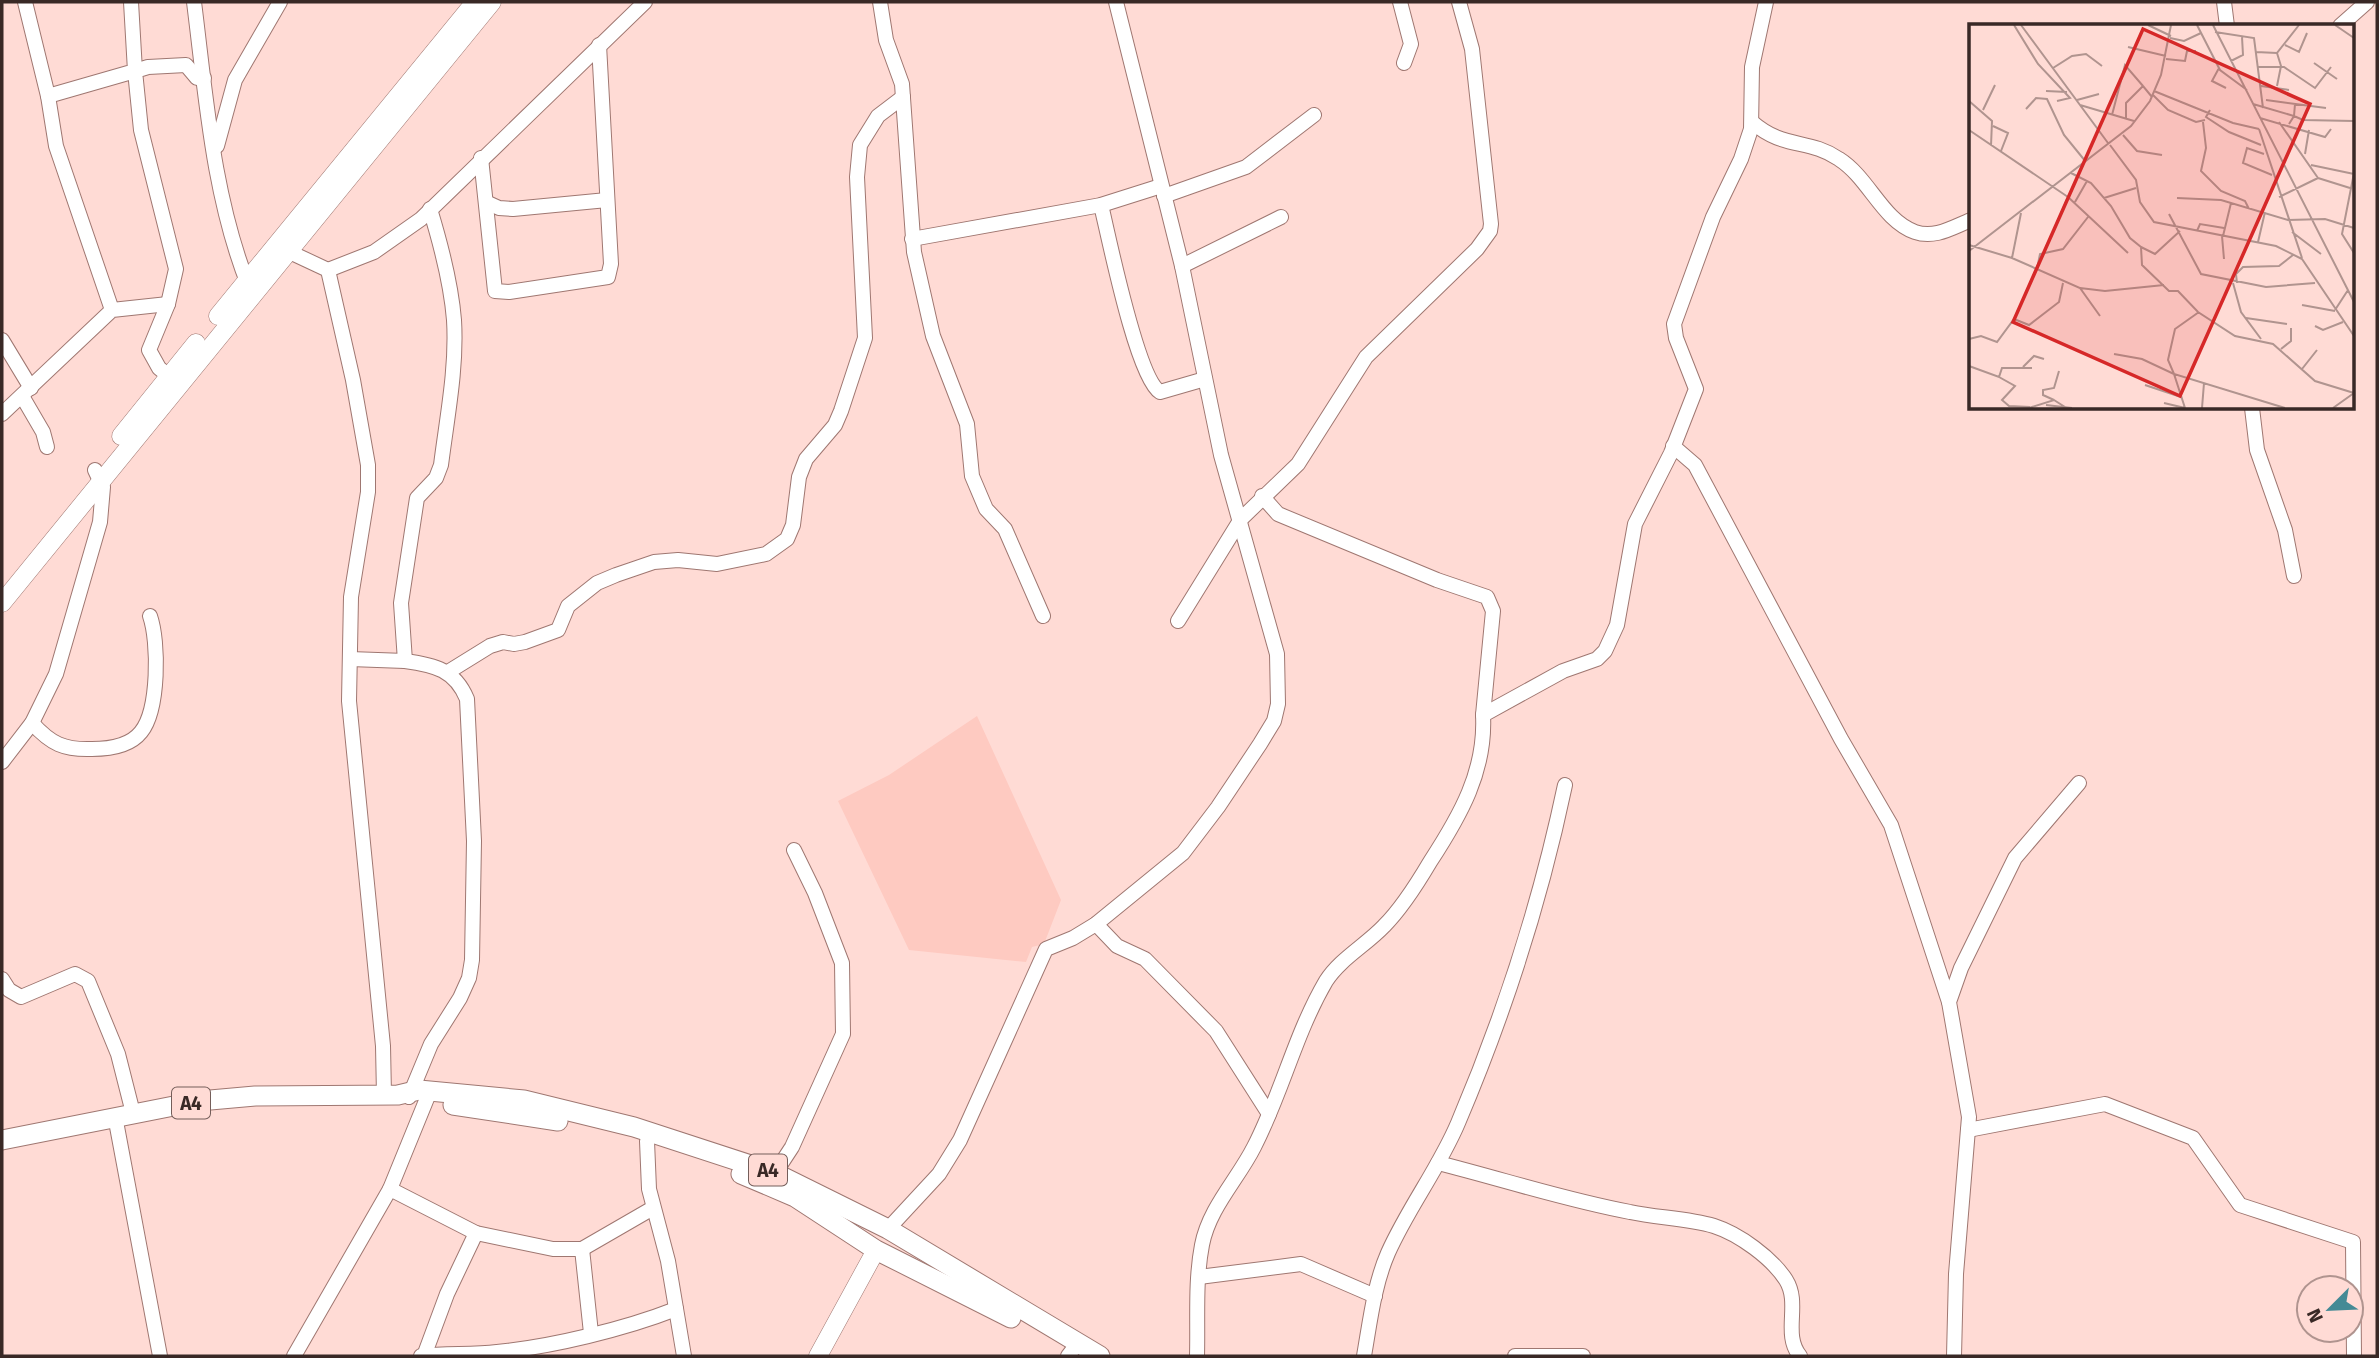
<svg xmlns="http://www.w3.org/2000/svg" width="2379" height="1358" viewBox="0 0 2379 1358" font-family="'Fira Sans',sans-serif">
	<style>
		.built { fill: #fecac1 }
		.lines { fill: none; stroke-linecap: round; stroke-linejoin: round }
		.minor-casing { stroke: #9f7771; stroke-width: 16 }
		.major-casing { stroke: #9f7771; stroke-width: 19 }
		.highway-casing { stroke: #9f7771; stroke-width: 21 }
		.minor { stroke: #fff; stroke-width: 14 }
		.major { stroke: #fff; stroke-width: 18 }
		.highway { stroke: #fff; stroke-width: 19 }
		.labels { text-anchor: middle; stroke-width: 6; stroke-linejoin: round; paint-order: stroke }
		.shield { fill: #ffdbd5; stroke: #745e5a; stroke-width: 2 }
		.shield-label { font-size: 19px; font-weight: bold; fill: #392926 }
		.inset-road { fill: none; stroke: #b0948f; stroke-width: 2 }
		.view { fill: #d62828; fill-opacity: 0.15; stroke: #d62828; stroke-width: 3.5 }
		.inset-edge { fill: none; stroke: #392926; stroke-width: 3.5 }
	</style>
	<rect width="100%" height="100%" fill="#ffdbd5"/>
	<path class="built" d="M977 716 1061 900 1044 944 1032 947 1026 962 909 950 838 801 889 775Z"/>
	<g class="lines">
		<defs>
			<g id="minor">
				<path d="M25 2 48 96 56 146 112 310"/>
				<path d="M194 2C206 97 213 197 249 287"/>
				<path d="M880 2 886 40 902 84 914 252 933 336 967 424 972 476 986 509 1005 529 1043 616"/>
				<path d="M1400 2 1411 44 1404 63"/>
				<path d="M2224 2 2227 26"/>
				<path d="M2340 26 2367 2"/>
				<path d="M48 96 135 71 131 2"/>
				<path d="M1752 122C1784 150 1808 138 1839 159 1869 178 1882 220 1915 232 1935 239 1953 227 1971 220"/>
				<path d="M217 146 235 80 280 2"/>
				<path d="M481 158 495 291 509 292 608 277 611 264 599 45"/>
				<path d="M1164 196 1246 167 1314 115"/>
				<path d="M488 203 499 208 513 209 607 200"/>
				<path d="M1101 205C1109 238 1137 378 1160 392L1205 379"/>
				<path d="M912 239 1101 205 1161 186"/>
				<path d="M281 248 328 270 353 380 368 465V492L351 597 349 701 383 1046 384 1095"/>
				<path d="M1182 266 1281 217"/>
				<path d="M328 270 374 252 421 219 645 2"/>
				<path d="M2 340 31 388"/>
				<path d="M177 383 159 368 149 350 168 304 176 269 141 130 135 71 148 67 186 65 197 78H204"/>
				<path d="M22 396 43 432 47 447"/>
				<path d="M2252 408 2257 450 2285 530 2294 576"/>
				<path d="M2 414 112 310 168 304"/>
				<path d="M1673 446 1695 465 1841 739 1891 825 1949 1002"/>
				<path d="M1262 496 1278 514 1437 580 1487 597 1493 611 1483 715"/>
				<path d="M1178 621 1241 519 1298 464 1366 357 1477 249 1490 231 1491 224 1472 49 1459 2"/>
				<path d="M350 659 405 661 401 603 417 498 436 478 441 465C447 417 457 368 454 320 451 282 441 245 430 209"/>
				<path d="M405 661C435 665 455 670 467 699L474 841 472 960 469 978 460 998 431 1044 409 1097"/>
				<path d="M448 672 490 646 503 642 514 644 525 642 558 630 568 606 597 583 616 575 654 562 678 560 717 564 766 554 787 539 793 525 799 477 806 459 835 425 841 411 865 338 857 177 860 145 878 116 903 97"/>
				<path d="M32 723C51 744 64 750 92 749 109 749 130 746 141 732 159 710 159 642 150 616"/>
				<path d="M2 762 32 723 56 674 100 522 103 487 95 470"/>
				<path d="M1096 924 1117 946 1145 959 1216 1031 1269 1114"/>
				<path d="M2 979 9 990 21 997 75 974 88 981 118 1054 133 1113"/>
				<path d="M430 1091 390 1189 476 1233 553 1249H582L653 1208"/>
				<path d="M115 1116 160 1356"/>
				<path d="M1968 1130 2105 1104 2193 1138 2240 1205 2353 1242 2354 1356"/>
				<path d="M647 1141 649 1189 668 1261 684 1356"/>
				<path d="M1438 1163C1502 1179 1565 1200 1630 1212 1657 1218 1687 1218 1714 1226 1739 1234 1772 1258 1786 1280 1801 1304 1782 1334 1800 1356"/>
				<path d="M775 1173 792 1147 843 1034 842 963 815 893 794 850"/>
				<path d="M888 1229 939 1174 960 1140 1046 949 1073 938 1096 924 1183 853 1218 807 1260 744 1274 721 1278 704 1277 654 1221 455 1182 266 1116 2"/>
				<path d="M582 1249 591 1333"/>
				<path d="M1199 1277 1301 1264 1375 1296"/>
				<path d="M294 1356 390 1189"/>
				<path d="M421 1356C446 1353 472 1355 497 1352 551 1347 625 1329 676 1309"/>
				<path d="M424 1356 447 1294 476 1233"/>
				<path d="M1068 1356 1078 1343"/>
				<path d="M1197 1356C1198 1320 1195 1281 1202 1245 1209 1208 1238 1179 1254 1147 1282 1093 1295 1034 1326 981 1340 959 1366 945 1384 926 1402 908 1417 884 1430 862 1460 816 1486 771 1483 715L1563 671 1597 659 1605 651 1617 625 1635 524 1671 453 1696 389 1676 338 1674 324 1713 217 1741 159 1751 129 1752 67 1766 2"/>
				<path d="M1364 1356C1370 1322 1374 1285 1388 1253 1408 1208 1439 1168 1458 1123 1504 1015 1541 899 1565 785"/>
				<path d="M1515 1356H1583"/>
				<path d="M1954 1356 1956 1274 1969 1117 1949 1002 1961 968 2015 858 2079 783"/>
			</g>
			<g id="major">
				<path d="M218 316 475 2"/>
				<path d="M121 436 196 343"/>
				<path d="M2 603 492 2"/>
				<path d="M818 1356 876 1250"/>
			</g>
			<g id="highway">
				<path d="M453 1105 558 1121"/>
				<path d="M2 1140 199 1101 255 1096 398 1095 419 1090 524 1100 634 1127 775 1173 888 1229 1100 1356"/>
				<path d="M741 1174 795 1197 876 1250 1011 1318"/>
			</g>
		</defs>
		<use href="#minor" class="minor-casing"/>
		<use href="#major" class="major-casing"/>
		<use href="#highway" class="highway-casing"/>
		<use href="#minor" class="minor"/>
		<use href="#major" class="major"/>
		<use href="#highway" class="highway"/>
	</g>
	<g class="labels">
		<g class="shield">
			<rect x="172" y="1087.5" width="38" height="31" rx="5"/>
			<rect x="749" y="1154.5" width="38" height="31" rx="5"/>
		</g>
		<g class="shield-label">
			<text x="191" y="1110">A4</text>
			<text x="768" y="1177">A4</text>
		</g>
	</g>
	<g transform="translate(1969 24)">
		<rect width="385" height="385" fill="#ffdbd5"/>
		<path class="inset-road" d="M45 1 69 40 101 74 88 77M52 1 139 119M179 1 202 12M228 1 251 46 278 66M244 1 385 278M366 1 385 14M246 8 285 14 294 84M201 14 215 17 232 9M316 21 330 28 338 9M159 23 197 32M287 28 308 29M197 35 216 37 218 27H227M262 37 274 31 273 13M345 39 368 55M288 43H315L346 64 362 43M84 44 103 32 117 30 133 42M250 44 243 57 257 64M292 62 320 66M308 62 312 42 308 29 330 1M77 67 98 68M185 67 264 99 290 105M183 70 199 86 227 98 236 96M108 76 130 70M297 76 357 84M0 77 23 97 22 122M284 80 325 92 320 100M326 80 325 92 334 96 385 97M111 81 165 97M57 85 67 74 78 75 95 111 117 138M14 86 26 61M241 86 237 93 260 108 292 121M143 91 156 41 174 62M157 94V79L174 62 183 73M291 94 356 113 362 105M234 98 237 124 232 147 252 167 276 177 280 185M310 98 349 154 310 173M24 102 39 109 32 127M290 105 333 234M0 106 99 173 85 206M154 111 168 127 193 131M141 121 167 156 171 178 185 198 307 222 333 235 385 312M295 130 278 124 274 139 303 151M336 130 340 106M342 141 385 150M102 149 122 159 142 182 161 214 172 223 173 241 200 267H209L229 288 266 312 304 320 346 357 385 369M385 149 373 210 385 229M349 154 381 164M99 173 159 229M135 174 167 164M208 174 252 176 319 196 356 195 385 204M106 178 118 157M200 190 232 250 297 263 346 259M228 207 231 200 255 204M323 208 352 230M253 212 255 235M254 212 262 179M289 218 296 188M0 221 43 234 111 264 131 292M172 223 186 230 211 207M0 227 162 102 181 77 192 51 202 1M43 234 52 189M68 245 71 230 94 225 119 193M264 259 272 288 292 315M268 259 267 250 274 243 310 242 324 231M111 264 136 267 195 261M333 281 366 287M366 286 379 266M230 288 206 305 199 336 205 350 316 384M277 294 318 300M346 302 354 306 374 298M0 315 12 312 28 318 45 295 60 301 90 278 94 259M312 325 322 317V304M145 330 173 335 205 350 216 384M0 342 30 353 33 344H63M54 343 65 332 75 335M333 345 348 326M30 353 46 362 33 376 40 382 61 383M176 361 212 373M85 376 74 371V366L85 364 90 347M195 379 216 384M77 381 103 384M60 384 85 376 96 383M233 384 235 359M364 384 385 369"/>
		<path class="view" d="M174 5 341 80 211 372 44 298Z"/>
		<rect width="385" height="385" class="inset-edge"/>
	</g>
	<rect width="2379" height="1358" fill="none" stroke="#392926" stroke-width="7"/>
	<g transform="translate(2330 1309) rotate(246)"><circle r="33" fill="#ffdbd5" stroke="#b0948f" stroke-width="2"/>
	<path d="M0-5L12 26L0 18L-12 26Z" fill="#448a95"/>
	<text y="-10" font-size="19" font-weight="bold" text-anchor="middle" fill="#392926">N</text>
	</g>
</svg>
